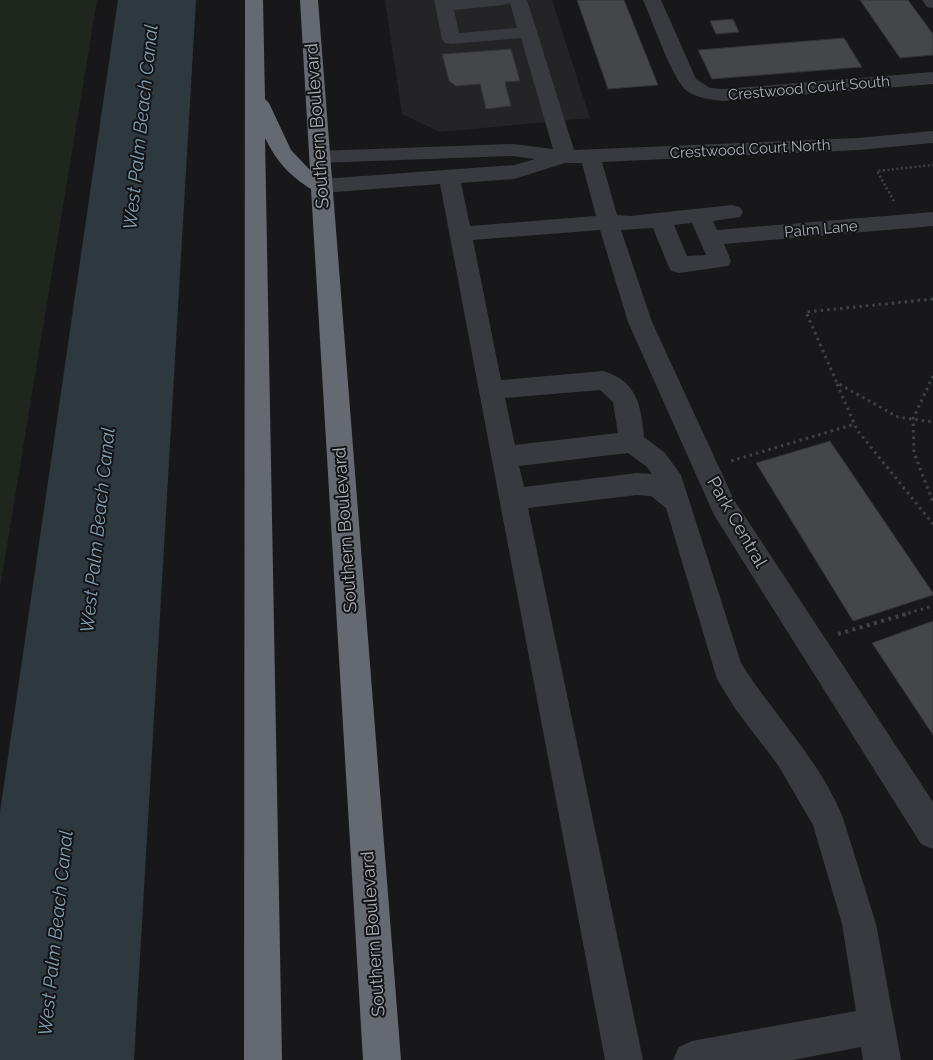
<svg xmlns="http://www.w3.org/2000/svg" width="933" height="1060" viewBox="0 0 933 1060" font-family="Raleway,sans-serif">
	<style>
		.built { fill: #242427 }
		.green { fill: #1e261e }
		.water { fill: #2e383f }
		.building { fill: #44464a; stroke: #323236 }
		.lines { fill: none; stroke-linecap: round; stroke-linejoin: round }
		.path-far2 { stroke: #3f4246; stroke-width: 2.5; stroke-dasharray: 2 2.5; stroke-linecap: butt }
		.path-far1 { stroke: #3f4246; stroke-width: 3; stroke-dasharray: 2.5 4; stroke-linecap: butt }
		.path { stroke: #3f4246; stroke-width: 4; stroke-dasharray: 3 4.5; stroke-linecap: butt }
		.minor { fill: #393a3f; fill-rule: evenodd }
		.highway { fill: #656971; fill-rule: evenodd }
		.labels { text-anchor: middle; stroke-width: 4; stroke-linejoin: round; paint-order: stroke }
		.far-street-label { font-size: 15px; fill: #aab0ba; stroke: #131315 }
		.street-label { font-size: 18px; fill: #aab0ba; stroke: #131315 }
		.water-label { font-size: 19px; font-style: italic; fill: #81a1b5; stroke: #131315 }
	</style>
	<rect width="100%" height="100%" fill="#18181a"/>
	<path class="built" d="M385 0H552L590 118 440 132 402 114Z"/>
	<path class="green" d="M0 0H97L0 588Z"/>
	<path class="water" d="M118 0H196L134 1060H0V812Z"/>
	<g class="building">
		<path d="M577 0H624L658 85 608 89Z"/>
		<path d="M860 0H908L933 34V55L900 58Z"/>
		<path d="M733 19 739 32 716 34 710 21Z"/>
		<path d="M844 38 862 67 712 79 698 50Z"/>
		<path d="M511 49 520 81 505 82 511 106 486 109 480 84 456 86 449 81 442 54Z"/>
		<path d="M830 441 933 593V595L853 621 756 463Z"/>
		<path d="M933 621V735L872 643Z"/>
	</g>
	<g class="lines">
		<path class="path-far2" d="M894 201 877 171 933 165"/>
		<g class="path-far1">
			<path d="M933 299 806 312 837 383 898 417 933 422"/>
			<path d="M933 376 913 419 914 453 933 502"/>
			<path d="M837 384 857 430 933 524"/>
			<path d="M731 461 855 424"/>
			<path d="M902 615 933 606"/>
		</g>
		<path class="path" d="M838 634 906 614"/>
		<g class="minor">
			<path d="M434 0H527L574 150 858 138 933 131V143L858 150 602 162 617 215 630 216 732 205 740 207 743 212 740 217 713 221 717 230 933 212V226L724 244 731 261 728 266 679 273 671 271 668 265 653 228 621 230 652 322 734 500 933 802V849L921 844 714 515 628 322 600 230 473 240 501 380 603 371C637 381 641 405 644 437L665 453 681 475 741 663C774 716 820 760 843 818L876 924 901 1060H863L861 1047 793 1060H673L679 1047 692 1041 856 1011 842 924 813 825 778 765 736 710 717 679 666 508 651 496 637 495 528 508 643 1060H605L440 184 322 193 315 191 311 186 315 181 322 179 514 165 535 159 513 156 319 163 312 162 309 157 312 152 319 151 513 144 553 149 521 38 451 44 445 43 442 39ZM510 3 517 28 459 33 454 10 503 5ZM565 163H582L596 216 470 226 461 183 514 179ZM692 223 706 255 687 256 674 225ZM600 390 613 402 618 433 515 445 505 398ZM628 453 647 467 652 474 637 473 524 487 519 466Z"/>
			<path d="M643 0H661L696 79 710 88 724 89 933 72V84L724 101C712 100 697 98 687 91 672 80 652 19 643 0Z"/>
			<path d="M922 0H933V8L927 7Z"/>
		</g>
		<path class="highway" d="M245 0H263L265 99 269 103 291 150 310 170 300 0H318L401 1060H363L311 189C289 175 277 162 265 138L282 1060H244Z"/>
	</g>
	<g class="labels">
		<g class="far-street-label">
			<text transform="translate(809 88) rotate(-5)" y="5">Crestwood Court South</text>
			<text transform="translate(750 149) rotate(-3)" y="5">Crestwood Court North</text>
			<text transform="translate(821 229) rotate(-5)" y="5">Palm Lane</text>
		</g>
		<g class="street-label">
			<text transform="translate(317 126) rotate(-94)" y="6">Southern Boulevard</text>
			<text transform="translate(737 522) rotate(60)" y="6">Park Central</text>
			<text transform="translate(345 530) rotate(-94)" y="6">Southern Boulevard</text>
			<text transform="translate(373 934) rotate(-94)" y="6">Southern Boulevard</text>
		</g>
		<g class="water-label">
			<text transform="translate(140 127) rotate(-84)" y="7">West Palm Beach Canal</text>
			<text transform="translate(97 530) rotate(-84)" y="7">West Palm Beach Canal</text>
			<text transform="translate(55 933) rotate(-84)" y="7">West Palm Beach Canal</text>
		</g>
	</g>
</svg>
